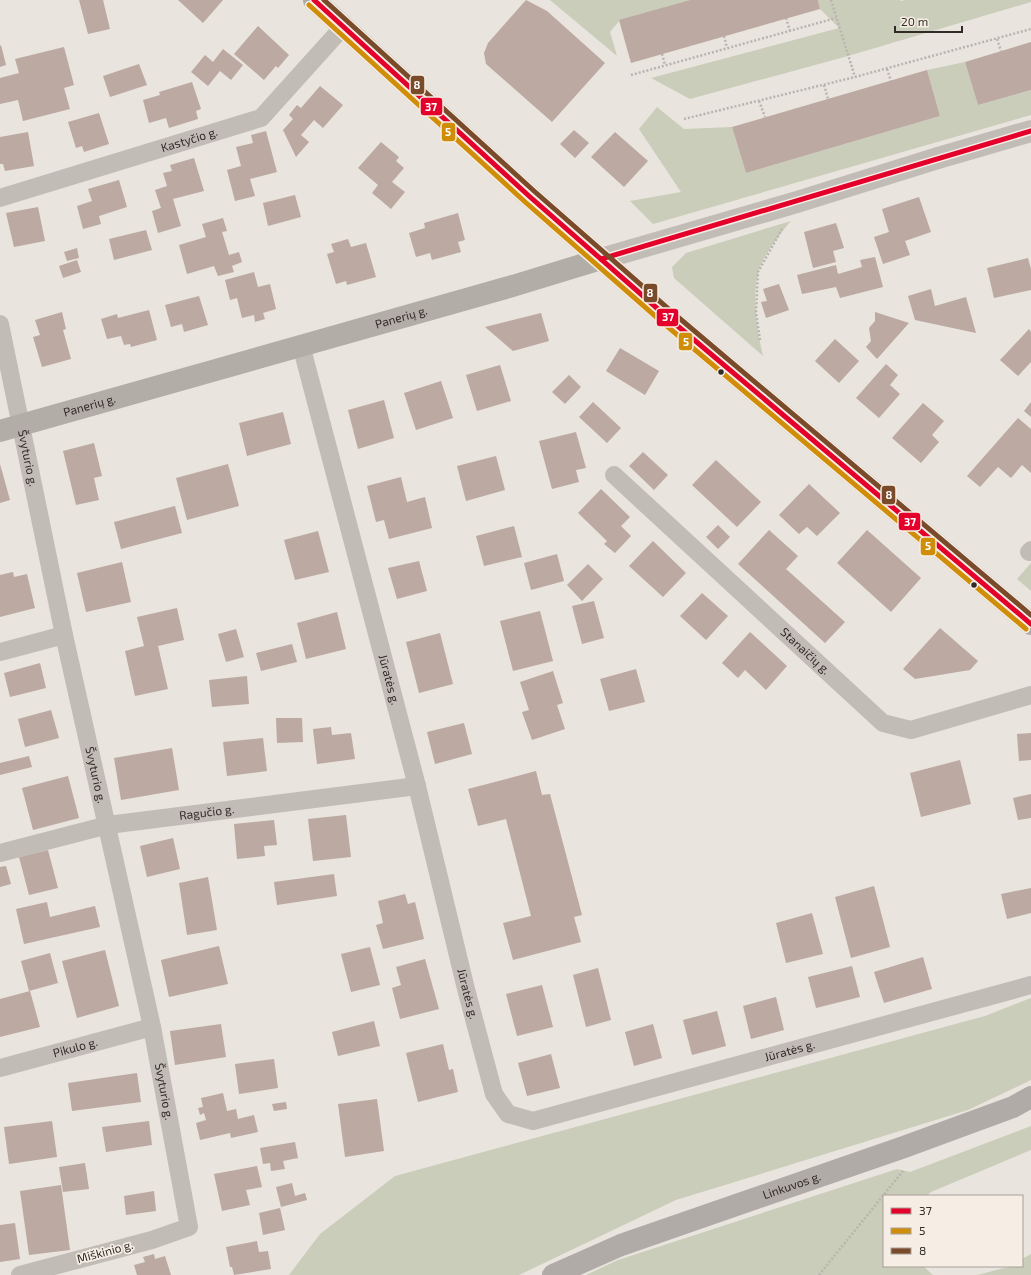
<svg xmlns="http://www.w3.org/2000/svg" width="1031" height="1275" viewBox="0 0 1031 1275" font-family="'Exo 2',sans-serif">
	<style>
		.green { fill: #cacdb9 }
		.building { fill: #bba9a2 }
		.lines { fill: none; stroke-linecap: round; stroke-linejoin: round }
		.path { stroke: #bab4b0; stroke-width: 2.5; stroke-dasharray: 2 2; stroke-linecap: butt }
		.minor { stroke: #c2bcb7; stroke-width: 18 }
		.tertiary { stroke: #c2bcb7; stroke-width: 22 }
		.secondary { stroke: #b3ada8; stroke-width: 22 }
		.primary { stroke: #b0aba7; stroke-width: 22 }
		.bus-1-casing { stroke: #f6eee5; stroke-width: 8 }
		.bus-2-casing { stroke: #f6eee5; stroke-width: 8 }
		.bus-3-casing { stroke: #f6eee5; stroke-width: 8 }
		.bus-1 { stroke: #e4002b; stroke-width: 5 }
		.bus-2 { stroke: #cf8d08; stroke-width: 5 }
		.bus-3 { stroke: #7a4b2a; stroke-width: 5 }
		.bus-dot { fill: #312a26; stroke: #f6eee5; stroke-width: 1.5 }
		.labels { text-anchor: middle; stroke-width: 3.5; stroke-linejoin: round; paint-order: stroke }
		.street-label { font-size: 12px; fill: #312a26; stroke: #f6eee5 }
		.line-badge { stroke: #f6eee5; stroke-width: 1.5 }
		.badge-label { font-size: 11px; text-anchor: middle; font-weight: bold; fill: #fff }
	</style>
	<rect width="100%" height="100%" fill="#e9e4de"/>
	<g class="green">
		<path d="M550 0H690L619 21 610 32 617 56Z"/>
		<path d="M818 0H900L901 1 905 0H1031V2L848 56 690 99 651 78 839 28 820 9Z"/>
		<path d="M965 62 978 105 1031 90V115L653 224 630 201 681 192 639 129 657 107 684 129 732 127 746 173 940 116 927 70Z"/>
		<path d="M791 221C781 232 761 259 758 273 752 300 757 330 763 356L674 278 672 267 686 253Z"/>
		<path d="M1031 563V591L1017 579Z"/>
		<path d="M1031 998V1080L968 1110 676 1200 519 1275H289L320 1234 395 1176 985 1016Z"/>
		<path d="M1031 1126V1150L931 1192 926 1196H884V1266H923L933 1275H586L618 1260 897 1169 910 1172Z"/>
		<path d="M1031 1254V1275H976C992 1272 1006 1266 1022 1266V1259Z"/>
	</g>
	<g class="building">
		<path d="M79 0H103L110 29 88 34Z"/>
		<path d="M178 0H223L203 23Z"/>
		<path d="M526 0 547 11 605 63 552 122 486 64 484 53 488 43Z"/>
		<path d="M690 0H818L820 9 631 63 619 20Z"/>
		<path d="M258 26 289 55 278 68 276 66 264 80 234 54Z"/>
		<path d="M1031 42V90L978 105 965 62Z"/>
		<path d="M1 45 6 65 0 67V46Z"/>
		<path d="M64 47 74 85 64 88 70 109 23 121 18 100 0 104V78L19 73 15 59Z"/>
		<path d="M223 49 243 65 231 80 220 71 208 86 191 72 205 55 213 62Z"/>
		<path d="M139 64 147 85 110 97 103 76Z"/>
		<path d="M927 70 940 116 746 173 732 127Z"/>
		<path d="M192 82 201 109 196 111 198 119 169 128 166 118 149 123 143 100 160 95 159 92Z"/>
		<path d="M320 86 343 105 323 128 314 120 301 135 309 142 296 157 283 130 293 119 289 115 297 105 301 108Z"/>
		<path d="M99 113 109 144 84 152 82 146 76 148 68 122Z"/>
		<path d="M574 130 589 143 575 158 560 144Z"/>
		<path d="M266 131 277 172 250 179 255 196 235 201 227 170 241 166 236 147 253 143 251 135Z"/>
		<path d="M28 132 34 166 5 171 3 164H0V137Z"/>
		<path d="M615 132 648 161 624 187 591 157Z"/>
		<path d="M381 142 399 157 396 161 404 168 392 182 405 192 391 209 372 193 378 185 358 168Z"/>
		<path d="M194 158 204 191 173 199 181 226 158 233 152 211 161 208 155 190 167 186 163 173 172 171 170 165Z"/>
		<path d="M119 180 127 207 99 216 101 224 83 229 77 206 92 201 88 189Z"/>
		<path d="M295 195 301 217 268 226 263 203Z"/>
		<path d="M919 197 931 232 905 241 910 255 883 264 874 237 889 232 882 209Z"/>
		<path d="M38 207 45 241 14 247 6 213Z"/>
		<path d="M458 213 465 240 458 242 461 252 432 260 430 253 416 257 409 233 425 228 424 223Z"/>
		<path d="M223 218 227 231 222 232 229 255 239 252 242 262 232 266 234 272 218 276 214 266 187 274 179 245 206 237 202 224Z"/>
		<path d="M836 223 844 248 833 251 836 262 813 268 804 232Z"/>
		<path d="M146 230 152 250 114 260 109 239Z"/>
		<path d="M348 239 351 247 366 243 376 277 347 285 346 281 336 284 327 254 334 252 331 244Z"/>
		<path d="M77 248 79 258 67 261 64 252Z"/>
		<path d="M875 257 883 287 840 298 836 287 802 294 797 275 836 265 838 274 862 267 860 260Z"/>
		<path d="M1028 258 1031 269V290L994 298 987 268Z"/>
		<path d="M77 260 81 272 63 278 59 266Z"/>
		<path d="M254 272 258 287 270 284 276 309 263 313 265 319 255 322 254 315 242 318 237 298 230 300 225 280Z"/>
		<path d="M779 284 789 310 766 318 761 302 767 301 763 289Z"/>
		<path d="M931 289 935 306 966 297 976 333 915 320 908 296Z"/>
		<path d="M199 296 208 325 184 332 182 324 171 327 165 305Z"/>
		<path d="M149 310 157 340 131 347 130 344 124 345 121 336 107 339 101 319 117 314 118 318Z"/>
		<path d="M62 312 66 329 63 330 71 359 42 367 33 337 40 335 35 320Z"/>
		<path d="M875 312 909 323 877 359 866 347 871 341 869 328 875 321Z"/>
		<path d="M541 313 549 341 513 351 485 327Z"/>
		<path d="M1029 329 1031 332V362L1018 376 1000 360Z"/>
		<path d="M835 339 859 361 839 383 815 361Z"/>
		<path d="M620 348 659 371 645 395 606 371Z"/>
		<path d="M886 364 898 375 890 385 900 394 879 418 856 398Z"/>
		<path d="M500 365 511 401 477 411 466 375Z"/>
		<path d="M569 375 581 387 565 404 552 392Z"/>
		<path d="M441 381 453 418 416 430 404 393Z"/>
		<path d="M384 400 394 438 358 449 348 410Z"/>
		<path d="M593 402 621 428 607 443 579 417Z"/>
		<path d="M1031 402V417L1024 411Z"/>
		<path d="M923 403 944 421 932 435 939 442 921 463 892 438Z"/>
		<path d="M283 412 291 444 247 456 239 423Z"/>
		<path d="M1018 418 1031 429V473L1022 465 1011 478 998 467 980 487 967 476Z"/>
		<path d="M576 432 586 468 576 470 579 482 552 489 539 441Z"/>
		<path d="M94 443 102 476 94 478 99 500 76 505 63 451Z"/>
		<path d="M643 452 668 475 654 490 629 466Z"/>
		<path d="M496 456 505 490 466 501 457 466Z"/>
		<path d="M716 460 761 502 737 527 692 485Z"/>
		<path d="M0 464 10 500 0 503Z"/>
		<path d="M228 464 239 506 187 520 176 478Z"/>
		<path d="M401 477 407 502 425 497 432 528 389 539 384 520 376 522 367 486Z"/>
		<path d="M809 484 840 513 817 536 807 527 799 534 779 515Z"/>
		<path d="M601 489 630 517 621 526 631 536 615 553 604 544 607 541 578 513Z"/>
		<path d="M175 506 182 533 121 549 114 522Z"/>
		<path d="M718 525 730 537 718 549 706 537Z"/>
		<path d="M514 526 522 557 484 566 476 536Z"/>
		<path d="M769 530 798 556 786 569 845 622 825 643 738 564Z"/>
		<path d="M867 530 921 578 891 612 837 563Z"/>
		<path d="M318 531 329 572 295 580 284 540Z"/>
		<path d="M653 541 686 573 663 597 629 566Z"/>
		<path d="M557 554 564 581 531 590 524 563Z"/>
		<path d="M419 561 427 591 397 599 388 568Z"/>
		<path d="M122 562 131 602 86 612 77 573Z"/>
		<path d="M588 564 603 579 582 601 567 585Z"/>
		<path d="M13 572 14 577 27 574 35 608 0 617V575Z"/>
		<path d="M702 593 728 616 706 640 680 616Z"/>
		<path d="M594 601 604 638 582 644 572 606Z"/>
		<path d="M177 608 184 640 158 646 168 689 135 696 125 651 144 646 137 617Z"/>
		<path d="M540 611 553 661 513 671 500 621Z"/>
		<path d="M337 612 346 649 306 659 297 623Z"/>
		<path d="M940 628 978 661 970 670 915 679 903 669Z"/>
		<path d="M236 629 244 657 226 662 218 634Z"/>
		<path d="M750 632 787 666 766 690 745 670 738 678 722 663Z"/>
		<path d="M440 633 453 684 419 693 406 642Z"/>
		<path d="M292 644 297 662 261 671 256 653Z"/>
		<path d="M40 663 46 688 10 697 4 673Z"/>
		<path d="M636 669 645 702 609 711 600 679Z"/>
		<path d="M553 671 563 703 557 705 565 729 532 740 522 712 529 710 520 682Z"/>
		<path d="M247 676 249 704 212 707 209 680Z"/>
		<path d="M51 710 59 738 25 747 18 719Z"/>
		<path d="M276 718H302L303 742 277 743Z"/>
		<path d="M464 723 472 754 435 764 427 732Z"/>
		<path d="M331 727 332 735 351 733 355 759 317 764 313 729Z"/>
		<path d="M1031 733V760L1019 761 1017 734Z"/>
		<path d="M263 738 267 771 227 776 223 742Z"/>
		<path d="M172 748 179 790 121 800 114 758Z"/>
		<path d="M29 756 32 767 0 775V763Z"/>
		<path d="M960 760 971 804 921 817 910 773Z"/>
		<path d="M536 771 542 795 550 794 582 915 574 917 581 942 513 960 503 923 531 916 506 819 478 826 468 789Z"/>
		<path d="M68 776 79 818 33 830 22 788Z"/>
		<path d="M1031 794V818L1018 820 1013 798Z"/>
		<path d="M346 815 351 857 313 861 308 819Z"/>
		<path d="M274 820 277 845 264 846 265 856 237 859 234 824Z"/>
		<path d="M173 838 180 869 147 877 140 846Z"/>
		<path d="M48 850 58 888 29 895 19 857Z"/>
		<path d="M6 866 11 884 0 887V867Z"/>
		<path d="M334 874 337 896 277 905 274 882Z"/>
		<path d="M208 877 217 930 187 935 179 883Z"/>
		<path d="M874 886 890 947 851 958 835 897Z"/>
		<path d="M1031 888V913L1007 919 1001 894Z"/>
		<path d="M405 894 408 904 415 902 424 939 383 949 376 925 383 923 378 901Z"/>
		<path d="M47 902 50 917 95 906 100 927 24 944 16 909Z"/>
		<path d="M812 913 823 954 786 963 776 923Z"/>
		<path d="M219 946 228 984 169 997 161 960Z"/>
		<path d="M370 947 380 985 351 992 341 954Z"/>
		<path d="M105 950 119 1006 77 1018 62 961Z"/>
		<path d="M50 953 58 983 29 991 21 961Z"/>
		<path d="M923 957 932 989 884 1003 874 972Z"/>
		<path d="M425 959 439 1009 400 1019 392 988 401 985 396 967Z"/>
		<path d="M852 966 860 997 816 1008 808 977Z"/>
		<path d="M598 968 611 1020 586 1027 573 975Z"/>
		<path d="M542 985 553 1027 517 1036 506 994Z"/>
		<path d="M30 991 40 1027 0 1037V999Z"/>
		<path d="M776 997 784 1030 751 1039 743 1006Z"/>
		<path d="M717 1011 726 1046 692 1055 683 1020Z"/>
		<path d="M374 1021 380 1046 338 1056 332 1032Z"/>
		<path d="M221 1024 226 1057 175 1065 170 1031Z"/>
		<path d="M653 1024 662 1058 634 1066 625 1032Z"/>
		<path d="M443 1044 449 1070 453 1069 458 1092 418 1102 406 1053Z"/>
		<path d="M551 1054 560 1088 527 1096 518 1063Z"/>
		<path d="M274 1059 278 1088 239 1094 235 1064Z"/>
		<path d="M137 1073 141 1102 72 1111 68 1083Z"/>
		<path d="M223 1093 227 1111 236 1109 238 1119 254 1115 258 1132 231 1138 230 1133 200 1140 196 1123 206 1120 204 1113 200 1115 198 1108 203 1107 201 1098Z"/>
		<path d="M377 1099 384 1151 345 1157 338 1104Z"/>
		<path d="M286 1102 287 1109 274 1111 272 1104Z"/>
		<path d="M52 1121 57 1157 9 1164 4 1127Z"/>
		<path d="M149 1121 152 1145 106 1152 102 1127Z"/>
		<path d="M295 1142 298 1158 283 1161 285 1169 271 1171 270 1163 263 1164 260 1148Z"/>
		<path d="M85 1163 89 1189 63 1192 59 1167Z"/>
		<path d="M257 1166 262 1187 246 1190 250 1205 222 1211 214 1174Z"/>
		<path d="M292 1183 295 1196 305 1193 307 1200 281 1207 276 1187Z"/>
		<path d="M61 1185 70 1250 29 1255 20 1191Z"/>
		<path d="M154 1191 156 1211 126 1215 124 1196Z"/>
		<path d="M280 1208 285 1230 263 1235 259 1213Z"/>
		<path d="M15 1223 20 1259 0 1262V1225Z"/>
		<path d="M257 1241 259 1252 268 1251 271 1269 234 1275 232 1267H230L226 1247Z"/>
		<path d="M154 1254 155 1259 165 1256 171 1275H137L134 1265 145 1262 143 1257Z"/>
	</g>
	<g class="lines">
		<g class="path">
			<path d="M831 0 855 77"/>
			<path d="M786 18 790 31"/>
			<path d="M724 36 727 48"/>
			<path d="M997 39 1001 51"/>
			<path d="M662 54 665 65"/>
			<path d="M887 69 891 81"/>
			<path d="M631 75 836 18"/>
			<path d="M824 85 828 99"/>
			<path d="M759 101 765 117"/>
			<path d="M684 119 855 77 1031 29"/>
			<path d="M760 340 756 312 758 272 782 229"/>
			<path d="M819 1275 903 1171"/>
		</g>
		<g class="minor">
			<path id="s1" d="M0 198 261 118 343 27"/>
			<path id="s2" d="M0 324 64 635 152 1027 189 1227 152 1240 20 1275"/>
			<path id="s3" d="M301 345 417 786 466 989 494 1094 508 1114 533 1121 1031 985"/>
			<path id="s4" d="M614 475 883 723 911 730 1031 695"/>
			<path d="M1029 552 1031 550"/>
			<path d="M0 652 64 635"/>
			<path id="s5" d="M0 853 108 825 417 786"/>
			<path id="s6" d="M0 1068 152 1027"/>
		</g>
		<path class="tertiary" d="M601 259 797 202 938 158 1031 131"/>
		<path class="secondary" id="s7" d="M0 431 516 285 601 259"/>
		<g class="primary">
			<path d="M314 0 529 196 667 317 1031 624"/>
			<path id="s8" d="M553 1275 621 1245 904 1147 1013 1107 1031 1097"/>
		</g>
		<defs>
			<g id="bus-1">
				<path d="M314 0 529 196 667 317 1031 624"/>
				<path d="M601 259 1031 131"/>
			</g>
			<path id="bus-2" d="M309 5 524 201 662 322 1026 629"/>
			<path id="bus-3" d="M324 0 534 191 672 312 1031 615"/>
		</defs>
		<use href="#bus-1" class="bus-1-casing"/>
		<use href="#bus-2" class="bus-2-casing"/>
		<use href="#bus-3" class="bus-3-casing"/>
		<use href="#bus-1" class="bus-1"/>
		<use href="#bus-2" class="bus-2"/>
		<use href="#bus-3" class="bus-3"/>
	</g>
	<g class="bus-dot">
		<circle cx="721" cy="372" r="3.5"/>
		<circle cx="974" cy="585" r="3.5"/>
	</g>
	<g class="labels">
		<g class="street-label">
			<text dy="4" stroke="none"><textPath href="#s1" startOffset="198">Kastyčio g.</textPath></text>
			<text dy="4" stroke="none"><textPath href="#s7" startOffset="417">Panerių g.</textPath></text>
			<text dy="4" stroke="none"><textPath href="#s7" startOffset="93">Panerių g.</textPath></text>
			<text dy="4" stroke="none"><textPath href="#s2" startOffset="137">Švyturio g.</textPath></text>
			<text dy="4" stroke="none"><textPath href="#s4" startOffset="260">Stanaičių g.</textPath></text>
			<text dy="4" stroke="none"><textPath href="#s3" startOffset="346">Jūratės g.</textPath></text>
			<text dy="4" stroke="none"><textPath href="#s2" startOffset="461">Švyturio g.</textPath></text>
			<text dy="4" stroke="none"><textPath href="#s5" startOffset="211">Ragučio g.</textPath></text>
			<text dy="4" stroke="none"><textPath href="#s3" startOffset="670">Jūratės g.</textPath></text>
			<text dy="4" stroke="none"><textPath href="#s6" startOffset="78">Pikulo g.</textPath></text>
			<text dy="4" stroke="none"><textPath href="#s3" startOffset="1090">Jūratės g.</textPath></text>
			<text dy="4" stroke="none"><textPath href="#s2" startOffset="785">Švyturio g.</textPath></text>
			<text dy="4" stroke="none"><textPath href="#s8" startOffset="255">Linkuvos g.</textPath></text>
			<text transform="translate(105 1252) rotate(-15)" y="4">Miškinio g.</text>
		</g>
	</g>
	<g class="line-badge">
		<rect x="410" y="75" width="15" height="20" rx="4" fill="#7a4b2a"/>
		<rect x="420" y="97" width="23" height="19" rx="4" fill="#e4002b"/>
		<rect x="441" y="122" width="15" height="20" rx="4" fill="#cf8d08"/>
		<rect x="643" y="283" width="15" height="20" rx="4" fill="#7a4b2a"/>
		<rect x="656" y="308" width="23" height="19" rx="4" fill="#e4002b"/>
		<rect x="678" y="332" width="15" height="19" rx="4" fill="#cf8d08"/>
		<rect x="881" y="485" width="15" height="20" rx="4" fill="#7a4b2a"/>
		<rect x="898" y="512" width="23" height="19" rx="4" fill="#e4002b"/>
		<rect x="920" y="537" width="16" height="19" rx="4" fill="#cf8d08"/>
	</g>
	<g class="badge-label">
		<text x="417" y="89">8</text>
		<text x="431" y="111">37</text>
		<text x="448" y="136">5</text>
		<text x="650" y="297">8</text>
		<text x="668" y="321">37</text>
		<text x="686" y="346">5</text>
		<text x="889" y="499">8</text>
		<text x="910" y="526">37</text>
		<text x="928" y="550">5</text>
	</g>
	<rect x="883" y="1195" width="140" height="72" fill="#f6eee5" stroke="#a7a099"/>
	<rect x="891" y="1208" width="20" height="6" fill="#e4002b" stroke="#a7a099"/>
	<text x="919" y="1215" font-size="12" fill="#312a26">37</text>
	<rect x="891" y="1228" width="20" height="6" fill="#cf8d08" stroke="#a7a099"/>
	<text x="919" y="1235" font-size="12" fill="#312a26">5</text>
	<rect x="891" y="1248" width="20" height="6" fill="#7a4b2a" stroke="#a7a099"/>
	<text x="919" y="1255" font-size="12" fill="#312a26">8</text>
	<path d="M895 26v6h67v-6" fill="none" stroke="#312a26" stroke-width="2"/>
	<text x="901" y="26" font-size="12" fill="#312a26" stroke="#f6eee5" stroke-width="3" paint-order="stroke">20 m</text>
</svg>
